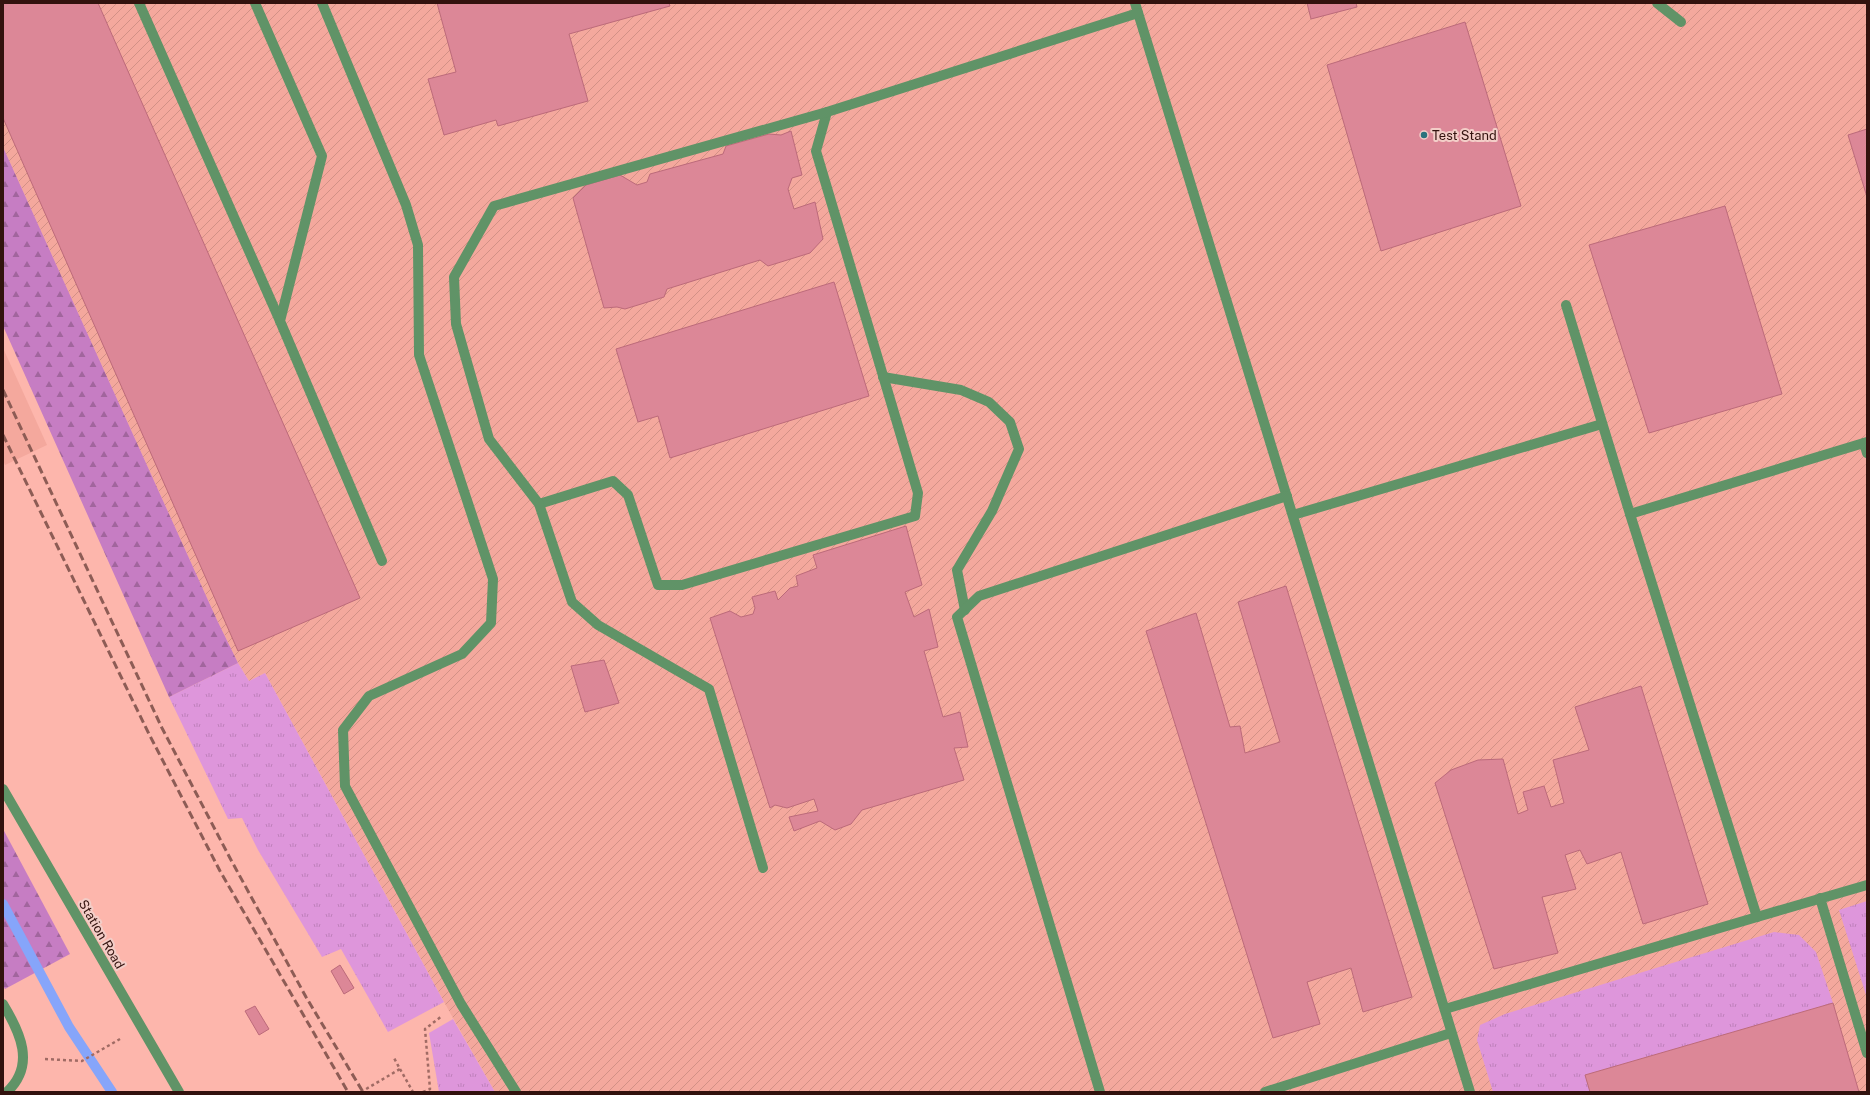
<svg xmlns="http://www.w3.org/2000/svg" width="1870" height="1095" viewBox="0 0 1870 1095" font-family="'Public Sans',sans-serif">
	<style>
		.built { fill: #f4a89d }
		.industrial { fill: url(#industrial-furrows) }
		.grass { fill: url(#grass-tufts) }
		.forest { fill: url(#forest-firs) }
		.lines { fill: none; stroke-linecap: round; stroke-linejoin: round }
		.stream { stroke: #86a5fa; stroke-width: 10 }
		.building { fill: #dc8797; stroke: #bc6a7a }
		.path { stroke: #a06b64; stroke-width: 2.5; stroke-dasharray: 3 3; stroke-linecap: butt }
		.minor { stroke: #609367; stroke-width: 10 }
		.rail { stroke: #8d5c55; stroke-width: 3; stroke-dasharray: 8 4; stroke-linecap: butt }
		.poi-dot { fill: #2b737d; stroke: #f3cec8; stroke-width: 1.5 }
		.labels { text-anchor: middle; stroke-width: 4; stroke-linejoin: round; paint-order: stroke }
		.poi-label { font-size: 13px; fill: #32120e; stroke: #f3cec8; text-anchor: start }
		.street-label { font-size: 13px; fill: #32120e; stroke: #f3cec8 }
	</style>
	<defs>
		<pattern id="industrial-furrows" width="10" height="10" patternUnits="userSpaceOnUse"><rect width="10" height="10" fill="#f4a89d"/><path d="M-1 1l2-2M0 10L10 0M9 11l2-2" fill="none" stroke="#d29086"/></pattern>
		<pattern id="grass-tufts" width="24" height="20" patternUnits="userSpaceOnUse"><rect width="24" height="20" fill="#de96db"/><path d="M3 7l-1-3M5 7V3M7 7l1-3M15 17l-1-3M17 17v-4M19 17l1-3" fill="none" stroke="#bf80bb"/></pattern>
		<pattern id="forest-firs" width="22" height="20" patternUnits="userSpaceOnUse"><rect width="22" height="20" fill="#c67dc3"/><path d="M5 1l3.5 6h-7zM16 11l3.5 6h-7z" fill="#a1659d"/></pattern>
	</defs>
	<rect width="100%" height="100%" fill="#fdb6ac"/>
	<path class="built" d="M3 348 47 445 5 465 3 460Z"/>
	<path class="industrial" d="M3 3H1867V1092H495L449 1011 265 673 249 681 238 663 217 620 3 147Z"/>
	<g class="grass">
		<path d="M238 663 249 681 265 673 444 1002 388 1032 341 949 322 957 258 850 242 818 228 819 169 697Z"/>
		<path d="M1867 901V998L1839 910Z"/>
		<path d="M1774 932 1799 935 1816 952 1833 1003 1585 1075 1590 1092H1493L1477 1040 1480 1025 1505 1014Z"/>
		<path d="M453 1019 495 1092H439L429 1033Z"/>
	</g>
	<g class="forest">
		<path d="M3 147 217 620 238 663 169 697 3 326Z"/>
		<path d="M3 829 70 954 5 989 3 986Z"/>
	</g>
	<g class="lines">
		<path class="stream" d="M3 904 69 1027 112 1092"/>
	</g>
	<g class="building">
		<path d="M3 3H98L360 598 238 651 3 118Z"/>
		<path d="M437 3H669L670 6 569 34 588 101 498 126 496 120 444 135 428 79 456 72Z"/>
		<path d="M1307 3H1356L1357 7 1311 19Z"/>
		<path d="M1465 22 1521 206 1381 251 1327 65Z"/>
		<path d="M1867 129V197L1848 135Z"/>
		<path d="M791 131 802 175 792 178 788 189 794 209 815 202 823 239 810 253 768 266 760 260 667 289 664 297 625 309 617 307 604 308 573 198 586 185 620 175 637 185 647 182 650 174 723 154 726 146 769 134 781 135Z"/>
		<path d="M1725 206 1782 394 1649 433 1589 245Z"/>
		<path d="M834 282 869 396 670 458 658 416 638 422 616 349Z"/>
		<path d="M906 526 922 585 905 592 914 617 929 609 938 647 924 651 943 717 960 712 968 747 954 748 964 780 862 810 851 824 835 830 820 821 794 831 789 817 818 811 814 799 787 808 775 805 770 808 710 618 730 611 741 617 753 614 755 608 752 597 775 591 778 600 790 588 798 586 796 576 817 568 813 555Z"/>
		<path d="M1286 586 1412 997 1363 1012 1351 968 1307 982 1320 1024 1273 1038 1146 631 1196 613 1230 727 1240 726 1245 753 1280 742 1238 602Z"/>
		<path d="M604 660 619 703 585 712 571 666Z"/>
		<path d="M1641 686 1708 904 1643 924 1621 852 1587 864 1580 850 1565 855 1576 889 1542 897 1558 953 1494 969 1435 783 1451 770 1478 760 1503 759 1518 814 1528 810 1523 792 1544 786 1551 807 1564 803 1553 760 1589 750 1575 707Z"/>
		<path d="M340 965 354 988 344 994 331 971Z"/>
		<path d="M1833 1003 1859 1092H1590L1585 1075Z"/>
		<path d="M255 1006 269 1029 259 1035 245 1011Z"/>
	</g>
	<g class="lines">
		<g class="path">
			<path d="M45 1059 82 1061 120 1039"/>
			<path d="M400 1069 413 1092"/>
			<path d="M361 1092 400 1069 394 1058"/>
			<path d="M423 1092 430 1089 425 1029 442 1016"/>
		</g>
		<g class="minor">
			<path d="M139 3 280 321"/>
			<path d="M255 3 322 156 280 321 382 561"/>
			<path d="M322 3 406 205 418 245 419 355 493 579 491 623 462 654 369 696 343 730 345 786 461 1004 516 1092"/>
			<path d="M1135 3 1470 1092"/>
			<path d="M1657 3 1681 22"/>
			<path d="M883 377 961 390 989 402 1010 422 1019 449 992 511 957 570 965 610"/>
			<path d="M1864 443 1867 453"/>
			<path d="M539 504 613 481 628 495 658 585H682L915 516 918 493 816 151 827 112 1138 13"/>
			<path d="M1630 514 1867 442"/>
			<path d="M1293 515 1602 424"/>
			<path d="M3 789 179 1092"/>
			<path d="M763 868 709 689 598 625 572 602 539 504 489 439 456 324 454 277 494 206 827 112"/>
			<path d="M1820 898 1867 1053"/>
			<path d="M1757 917 1867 885"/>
			<path d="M3 1004C20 1032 36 1065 7 1092"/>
			<path d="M1445 1009 1757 917 1630 514 1566 305"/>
			<path d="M1100 1092 957 617 979 596 1287 496"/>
			<path d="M1265 1092 1451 1033"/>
		</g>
		<g class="rail">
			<path d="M3 390 162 728 231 860 306 997 363 1092"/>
			<path d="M3 435 149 734 220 871 348 1092"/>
		</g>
	</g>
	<circle class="poi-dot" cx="1424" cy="135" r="4"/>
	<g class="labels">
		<g class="poi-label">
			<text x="1432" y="140">Test Stand</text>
		</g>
		<g class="street-label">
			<text transform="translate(102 934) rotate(60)" y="5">Station Road</text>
		</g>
	</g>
	<rect width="1870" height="1095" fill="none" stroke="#32120e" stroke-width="8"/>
</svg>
